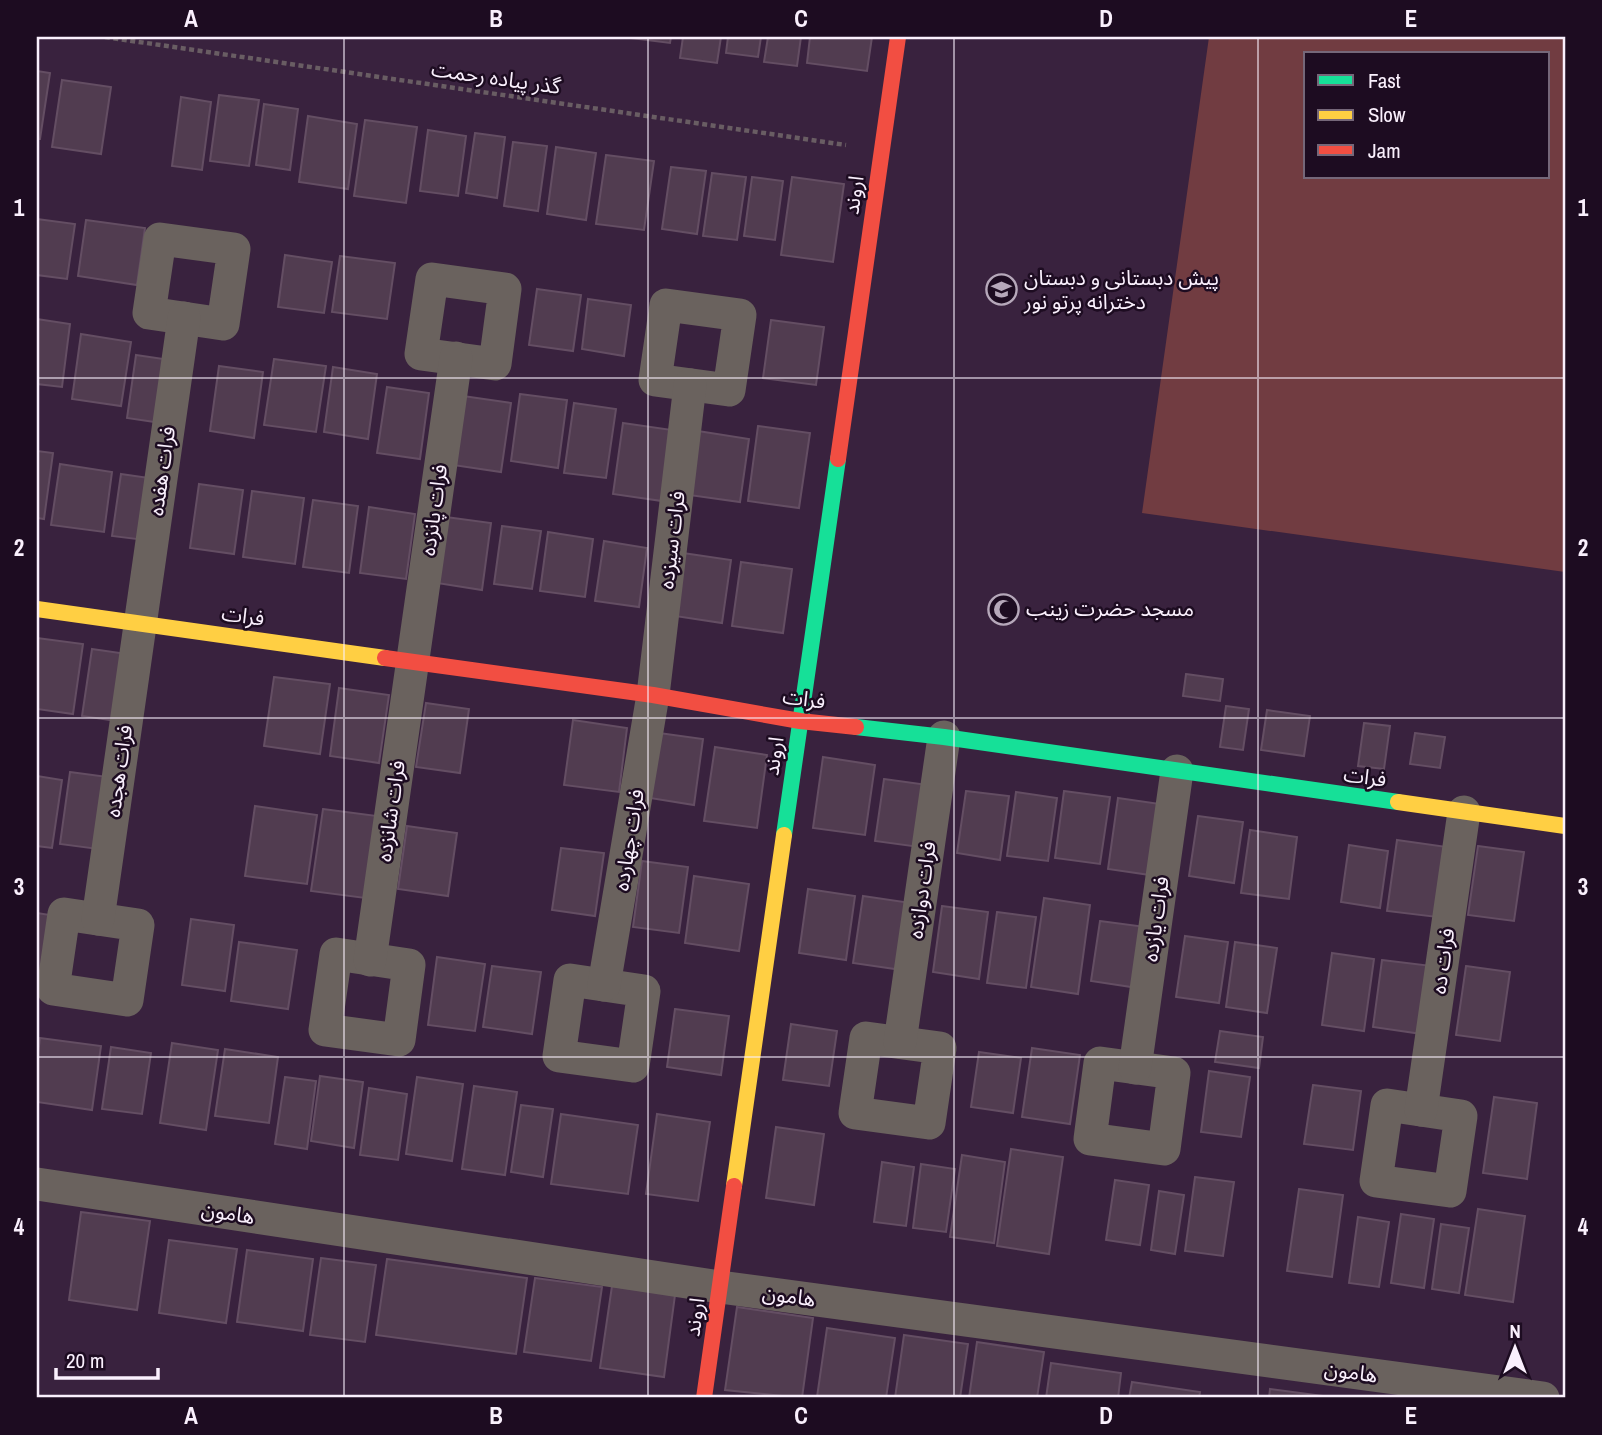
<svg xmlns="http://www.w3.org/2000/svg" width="1602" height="1435" viewBox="0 0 1602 1435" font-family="'Archivo Narrow','Noto Sans Arabic',sans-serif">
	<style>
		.green { fill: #713c41; fill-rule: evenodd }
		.building { fill: #513c50; stroke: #644e63; stroke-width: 2 }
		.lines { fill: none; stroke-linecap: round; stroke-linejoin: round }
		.path { stroke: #695d63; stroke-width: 4.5; stroke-dasharray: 5 3.5; stroke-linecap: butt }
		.street { stroke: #6a625e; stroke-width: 33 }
		.fast { stroke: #16e098; stroke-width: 16 }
		.slow { stroke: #ffcf43; stroke-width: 16 }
		.jam { stroke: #f24e42; stroke-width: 16 }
		.grid { fill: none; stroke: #faf0fd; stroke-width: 2; stroke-opacity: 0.55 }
		.labels { text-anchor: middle; stroke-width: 5; stroke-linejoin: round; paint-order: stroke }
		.street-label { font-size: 21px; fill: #faf0fd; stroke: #1d0c21 }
		.poi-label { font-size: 21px; fill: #faf0fd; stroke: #1d0c21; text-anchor: start }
		.neatline { fill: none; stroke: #faf0fd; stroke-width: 2.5 }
		.grid-label { font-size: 23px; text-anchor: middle; font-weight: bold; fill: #faf0fd }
	</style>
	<rect width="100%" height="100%" fill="#39223e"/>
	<path class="green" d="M1209 37H1565V572L1142 513ZM1306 54H1548V177H1306Z"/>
	<g class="building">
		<path d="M623 37H671L670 43Z"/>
		<path d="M683 37H721L717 63 680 58Z"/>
		<path d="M728 37H761L758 57 726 53Z"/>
		<path d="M768 37H801L797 66 764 62Z"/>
		<path d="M810 37H872L867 71 807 63Z"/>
		<path d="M37 71 50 73 40 139H37Z"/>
		<path d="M62 80 111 87 101 154 52 147Z"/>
		<path d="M219 95 259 100 249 166 210 161Z"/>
		<path d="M181 97 211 102 202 170 172 166Z"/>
		<path d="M264 104 298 109 290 170 256 165Z"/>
		<path d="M308 116 357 124 348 189 299 182Z"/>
		<path d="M365 120 417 127 406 203 354 196Z"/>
		<path d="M428 130 466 136 458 196 420 191Z"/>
		<path d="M475 133 505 137 497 198 466 193Z"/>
		<path d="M513 142 547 146 538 211 504 206Z"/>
		<path d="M556 147 596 153 586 220 547 214Z"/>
		<path d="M606 155 654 161 644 230 596 224Z"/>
		<path d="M671 167 706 171 697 234 662 229Z"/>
		<path d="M712 173 746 177 737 240 703 236Z"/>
		<path d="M752 177 783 181 775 240 744 236Z"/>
		<path d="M792 177 844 184 833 262 781 255Z"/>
		<path d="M37 219 75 224 67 279 37 275Z"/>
		<path d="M86 220 145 228 137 285 78 276Z"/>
		<path d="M285 255 332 262 324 313 278 307Z"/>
		<path d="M340 256 395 263 387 319 332 312Z"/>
		<path d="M537 289 581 295 573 351 529 345Z"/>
		<path d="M588 299 631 305 624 356 582 349Z"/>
		<path d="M37 319 70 324 62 387 37 384Z"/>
		<path d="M771 320 824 327 816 385 763 378Z"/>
		<path d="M81 334 131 342 121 406 72 399Z"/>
		<path d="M136 355 184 362 175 425 127 418Z"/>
		<path d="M274 359 326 366 316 432 264 425Z"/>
		<path d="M219 366 263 372 254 438 210 431Z"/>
		<path d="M333 367 377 374 368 439 324 432Z"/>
		<path d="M387 387 429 393 420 459 377 453Z"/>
		<path d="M520 394 567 400 558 468 511 461Z"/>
		<path d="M463 396 511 403 501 472 453 465Z"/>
		<path d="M574 403 616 409 606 478 564 473Z"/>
		<path d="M623 423 672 430 662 501 613 494Z"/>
		<path d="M758 426 810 433 799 508 748 501Z"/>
		<path d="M698 431 749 439 740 502 689 495Z"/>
		<path d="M37 451 53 453 44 519 37 518Z"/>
		<path d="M60 464 112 472 104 532 51 525Z"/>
		<path d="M121 474 170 481 161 542 112 536Z"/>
		<path d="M199 484 243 490 234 554 190 548Z"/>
		<path d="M252 491 304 498 295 564 243 557Z"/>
		<path d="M313 500 358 506 349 573 303 567Z"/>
		<path d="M369 507 415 514 406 579 360 573Z"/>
		<path d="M446 517 491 523 482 590 437 583Z"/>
		<path d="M502 526 541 531 532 589 494 584Z"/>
		<path d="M548 532 593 539 585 597 540 591Z"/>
		<path d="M604 541 647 548 639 607 595 601Z"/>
		<path d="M683 553 731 560 722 623 675 616Z"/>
		<path d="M741 562 792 569 783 633 732 626Z"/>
		<path d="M37 638 83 644 73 714 37 709Z"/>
		<path d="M92 649 141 656 131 723 82 716Z"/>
		<path d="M1186 674 1223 679 1220 701 1183 696Z"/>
		<path d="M274 677 330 684 320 754 264 746Z"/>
		<path d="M339 688 389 695 379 763 330 756Z"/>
		<path d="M426 703 469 709 460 773 416 767Z"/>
		<path d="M1226 706 1249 709 1243 750 1220 747Z"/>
		<path d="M1267 710 1310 716 1304 756 1261 750Z"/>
		<path d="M573 720 627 728 619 792 564 785Z"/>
		<path d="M1364 723 1390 726 1384 769 1358 766Z"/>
		<path d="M659 733 703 739 694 805 650 798Z"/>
		<path d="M1415 733 1445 737 1440 768 1410 764Z"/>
		<path d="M715 747 767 755 757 828 704 821Z"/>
		<path d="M823 757 875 765 865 835 813 828Z"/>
		<path d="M70 772 123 779 113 851 60 844Z"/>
		<path d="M37 776 62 780 52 848 37 846Z"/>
		<path d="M884 779 928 785 919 847 875 841Z"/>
		<path d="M966 791 1009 796 1000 860 957 853Z"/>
		<path d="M1064 791 1110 797 1100 864 1055 858Z"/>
		<path d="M1016 792 1057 798 1048 861 1007 856Z"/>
		<path d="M1118 798 1167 805 1157 876 1108 869Z"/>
		<path d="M255 806 317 815 307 884 245 876Z"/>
		<path d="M323 809 377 816 365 898 311 891Z"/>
		<path d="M1198 816 1243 822 1234 883 1189 876Z"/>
		<path d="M407 826 457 833 448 896 398 889Z"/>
		<path d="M1250 830 1297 837 1289 899 1241 893Z"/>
		<path d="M1397 840 1447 847 1437 917 1387 911Z"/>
		<path d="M1349 845 1388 851 1380 908 1341 902Z"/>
		<path d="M1478 846 1524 852 1514 921 1468 915Z"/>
		<path d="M561 848 604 853 595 916 552 910Z"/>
		<path d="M642 861 688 867 679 933 633 927Z"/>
		<path d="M694 876 749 884 739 951 685 943Z"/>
		<path d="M808 889 855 896 846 960 799 953Z"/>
		<path d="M863 896 911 903 902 970 853 963Z"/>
		<path d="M1044 898 1090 905 1078 994 1031 987Z"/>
		<path d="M942 906 988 912 979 979 933 972Z"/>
		<path d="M997 912 1036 917 1026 988 987 983Z"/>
		<path d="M37 913 50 915 42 976 37 975Z"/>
		<path d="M191 919 234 925 225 991 182 985Z"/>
		<path d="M1100 921 1146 927 1138 988 1091 981Z"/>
		<path d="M1185 936 1228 942 1219 1003 1176 997Z"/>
		<path d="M239 942 297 950 288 1009 231 1001Z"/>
		<path d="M1235 942 1277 948 1267 1013 1226 1007Z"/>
		<path d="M1332 953 1374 959 1364 1031 1322 1025Z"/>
		<path d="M437 957 485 964 475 1031 428 1025Z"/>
		<path d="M1382 960 1432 966 1422 1034 1373 1027Z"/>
		<path d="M492 966 541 972 532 1034 483 1027Z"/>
		<path d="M1466 966 1510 972 1500 1041 1456 1035Z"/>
		<path d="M675 1009 729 1016 721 1075 667 1067Z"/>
		<path d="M791 1024 837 1031 829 1086 783 1080Z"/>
		<path d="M1220 1031 1263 1037 1259 1068 1215 1062Z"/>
		<path d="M40 1038 101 1046 92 1110 37 1102V1063Z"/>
		<path d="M172 1043 218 1050 206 1130 160 1123Z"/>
		<path d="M111 1047 151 1053 142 1114 102 1109Z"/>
		<path d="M1032 1048 1080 1055 1070 1124 1022 1117Z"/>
		<path d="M225 1049 278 1057 269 1123 215 1116Z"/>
		<path d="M979 1052 1021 1058 1013 1113 971 1107Z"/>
		<path d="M1209 1071 1250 1077 1241 1137 1201 1132Z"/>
		<path d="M320 1076 363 1082 354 1148 311 1141Z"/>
		<path d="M285 1077 316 1081 307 1149 275 1144Z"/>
		<path d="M417 1077 463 1084 452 1161 406 1154Z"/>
		<path d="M1313 1085 1361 1091 1353 1150 1304 1144Z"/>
		<path d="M474 1086 517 1092 505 1175 462 1169Z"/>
		<path d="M369 1088 407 1094 398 1160 360 1155Z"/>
		<path d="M1494 1097 1537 1103 1527 1179 1483 1173Z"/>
		<path d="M521 1105 553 1109 543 1177 511 1172Z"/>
		<path d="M561 1114 638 1125 628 1194 551 1184Z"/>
		<path d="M657 1114 710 1122 698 1201 646 1194Z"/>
		<path d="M776 1127 824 1134 814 1205 766 1198Z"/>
		<path d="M1011 1149 1063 1157 1049 1254 997 1246Z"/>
		<path d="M962 1155 1005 1162 994 1243 950 1237Z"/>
		<path d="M882 1162 914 1167 906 1226 874 1222Z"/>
		<path d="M921 1164 955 1169 946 1232 913 1228Z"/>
		<path d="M1195 1177 1234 1182 1223 1256 1185 1251Z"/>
		<path d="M1115 1180 1149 1185 1140 1245 1106 1240Z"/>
		<path d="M1299 1189 1343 1195 1332 1277 1287 1271Z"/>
		<path d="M1159 1191 1184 1195 1175 1254 1151 1250Z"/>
		<path d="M1478 1209 1525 1216 1513 1302 1465 1295Z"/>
		<path d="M81 1212 150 1221 137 1310 69 1300Z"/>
		<path d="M1401 1214 1434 1219 1424 1288 1391 1283Z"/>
		<path d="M1358 1217 1389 1222 1379 1287 1349 1283Z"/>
		<path d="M1441 1224 1469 1228 1459 1293 1432 1289Z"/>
		<path d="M169 1240 237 1249 226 1323 159 1313Z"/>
		<path d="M247 1250 313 1259 303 1331 237 1322Z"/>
		<path d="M321 1258 376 1265 365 1342 310 1335Z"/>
		<path d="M387 1259 527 1278 516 1354 376 1335Z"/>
		<path d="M535 1278 602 1287 591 1361 524 1352Z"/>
		<path d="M612 1286 675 1295 664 1377 600 1368Z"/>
		<path d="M737 1307 813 1318 802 1398 725 1390Z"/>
		<path d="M827 1328 895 1338 886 1398 817 1397Z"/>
		<path d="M904 1335 968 1344 960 1398H895Z"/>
		<path d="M977 1342 1044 1352 1037 1398H969Z"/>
		<path d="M1051 1363 1121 1373 1118 1398H1046Z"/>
		<path d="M1132 1382 1200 1392 1199 1398H1129Z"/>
		<path d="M1270 1389 1338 1398H1269Z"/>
	</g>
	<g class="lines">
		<path class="path" d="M105 37 846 145"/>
		<g class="street">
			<path d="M160 239 234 249 223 324 149 313Z"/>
			<path d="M432 279 505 289 495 364 421 354Z"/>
			<path d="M666 305 740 315 729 390 655 380Z"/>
			<path d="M64 914 138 925 127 1000 53 989Z"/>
			<path d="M98 919 184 318"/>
			<path d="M336 954 409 965 399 1040 325 1030Z"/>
			<path d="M370 960 456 358"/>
			<path d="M570 980 644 991 633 1066 559 1056Z"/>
			<path d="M604 985 653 695 690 385"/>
			<path d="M866 1038 940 1048 929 1123 855 1113Z"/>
			<path d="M900 1042 944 737"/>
			<path d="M1100 1063 1174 1073 1164 1149 1090 1139Z"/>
			<path d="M1135 1068 1177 771"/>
			<path d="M1387 1105 1461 1116 1450 1191 1376 1181Z"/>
			<path d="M1421 1110 1464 812"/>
			<path d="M37 1184 720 1287 1543 1398"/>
		</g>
		<g class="fast">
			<path d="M856 727 944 737 1398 802"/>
			<path d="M784 835 838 459"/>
		</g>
		<g class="slow">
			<path d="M37 609 385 658"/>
			<path d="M1398 802 1565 826"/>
			<path d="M734 1186 784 835"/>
		</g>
		<g class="jam">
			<path d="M838 459 898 37"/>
			<path d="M385 658 653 695 800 721 856 727"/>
			<path d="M704 1398 734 1186"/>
		</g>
	</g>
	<path class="grid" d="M344 37V1398M648 37V1398M954 37V1398M1258 37V1398M37 378H1565M37 718H1565M37 1057H1565"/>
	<defs>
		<symbol id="school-ring" viewBox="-11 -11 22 22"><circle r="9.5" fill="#1d0c21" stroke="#b6a8ba" stroke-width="1.5"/><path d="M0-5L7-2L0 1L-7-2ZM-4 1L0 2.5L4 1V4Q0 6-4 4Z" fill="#b6a8ba"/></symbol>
		<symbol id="mosque-ring" viewBox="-11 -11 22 22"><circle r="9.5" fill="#1d0c21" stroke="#b6a8ba" stroke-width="1.5"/><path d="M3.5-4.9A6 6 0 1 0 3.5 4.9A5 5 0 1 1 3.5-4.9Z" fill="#b6a8ba"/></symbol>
	</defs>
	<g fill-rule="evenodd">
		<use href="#school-ring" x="984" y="272" width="35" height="35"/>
		<use href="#mosque-ring" x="986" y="592" width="35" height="35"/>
	</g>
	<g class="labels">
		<g class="street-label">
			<text transform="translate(496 78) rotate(8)" y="7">گذر پیاده رحمت</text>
			<text transform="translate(854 195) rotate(-82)" y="7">اروند</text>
			<text transform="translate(162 471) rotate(-82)" y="7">فرات هفده</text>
			<text transform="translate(434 510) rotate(-82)" y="7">فرات پانزده</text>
			<text transform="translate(672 540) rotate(-83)" y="7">فرات سیزده</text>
			<text transform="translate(243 616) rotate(8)" y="7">فرات</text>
			<text transform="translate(804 699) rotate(8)" y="7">فرات</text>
			<text transform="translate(774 756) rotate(-82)" y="7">اروند</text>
			<text transform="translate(119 771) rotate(-82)" y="7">فرات هجده</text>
			<text transform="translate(1365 777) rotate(8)" y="7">فرات</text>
			<text transform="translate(391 811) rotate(-82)" y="7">فرات شانزده</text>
			<text transform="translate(629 840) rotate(-81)" y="7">فرات چهارده</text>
			<text transform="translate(922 890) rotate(-82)" y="7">فرات دوازده</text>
			<text transform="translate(1156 919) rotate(-82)" y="7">فرات یازده</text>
			<text transform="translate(1443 961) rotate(-82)" y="7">فرات ده</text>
			<text transform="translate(228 1213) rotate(9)" y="7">هامون</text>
			<text transform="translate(789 1296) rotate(8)" y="7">هامون</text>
			<text transform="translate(695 1317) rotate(-82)" y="7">اروند</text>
			<text transform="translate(1351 1372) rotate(8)" y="7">هامون</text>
		</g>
		<g class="poi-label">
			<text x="1024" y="285">پیش دبستانی و دبستان<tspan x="1024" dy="24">دخترانه پرتو نور</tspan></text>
			<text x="1026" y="616">مسجد حضرت زینب</text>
		</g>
	</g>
	<rect width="1602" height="1435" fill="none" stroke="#1d0c21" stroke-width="77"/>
	<rect x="1304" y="52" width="245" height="126" fill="#1d0c21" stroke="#756779" stroke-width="2"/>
	<rect x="1318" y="75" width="35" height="10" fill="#16e098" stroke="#756779" stroke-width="2"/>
	<text x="1368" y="88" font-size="21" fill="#faf0fd">Fast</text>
	<rect x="1318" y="110" width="35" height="10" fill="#ffcf43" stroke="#756779" stroke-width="2"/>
	<text x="1368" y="122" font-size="21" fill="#faf0fd">Slow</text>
	<rect x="1318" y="145" width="35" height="10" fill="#f24e42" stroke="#756779" stroke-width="2"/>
	<text x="1368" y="158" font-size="21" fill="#faf0fd">Jam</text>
	<g transform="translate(1515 1348)" stroke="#1d0c21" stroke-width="5" paint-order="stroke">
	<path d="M0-5L12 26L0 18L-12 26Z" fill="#faf0fd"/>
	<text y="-10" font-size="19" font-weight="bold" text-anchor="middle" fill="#faf0fd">N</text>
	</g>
	<path d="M56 1368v10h102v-10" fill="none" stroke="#faf0fd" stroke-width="3.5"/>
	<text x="66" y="1368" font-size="21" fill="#faf0fd" stroke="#1d0c21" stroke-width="5" paint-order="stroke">20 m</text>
	<rect x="38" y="38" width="1526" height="1358" class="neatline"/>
	<g class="grid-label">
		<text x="191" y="27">A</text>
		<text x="496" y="27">B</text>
		<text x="801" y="27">C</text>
		<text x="1106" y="27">D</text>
		<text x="1411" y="27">E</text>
		<text x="19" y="216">1</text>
		<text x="1583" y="216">1</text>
		<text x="19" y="556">2</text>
		<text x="1583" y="556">2</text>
		<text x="19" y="895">3</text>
		<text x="1583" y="895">3</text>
		<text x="19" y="1235">4</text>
		<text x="1583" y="1235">4</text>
		<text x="191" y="1424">A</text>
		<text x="496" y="1424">B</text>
		<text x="801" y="1424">C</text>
		<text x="1106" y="1424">D</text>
		<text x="1411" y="1424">E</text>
	</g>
</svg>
